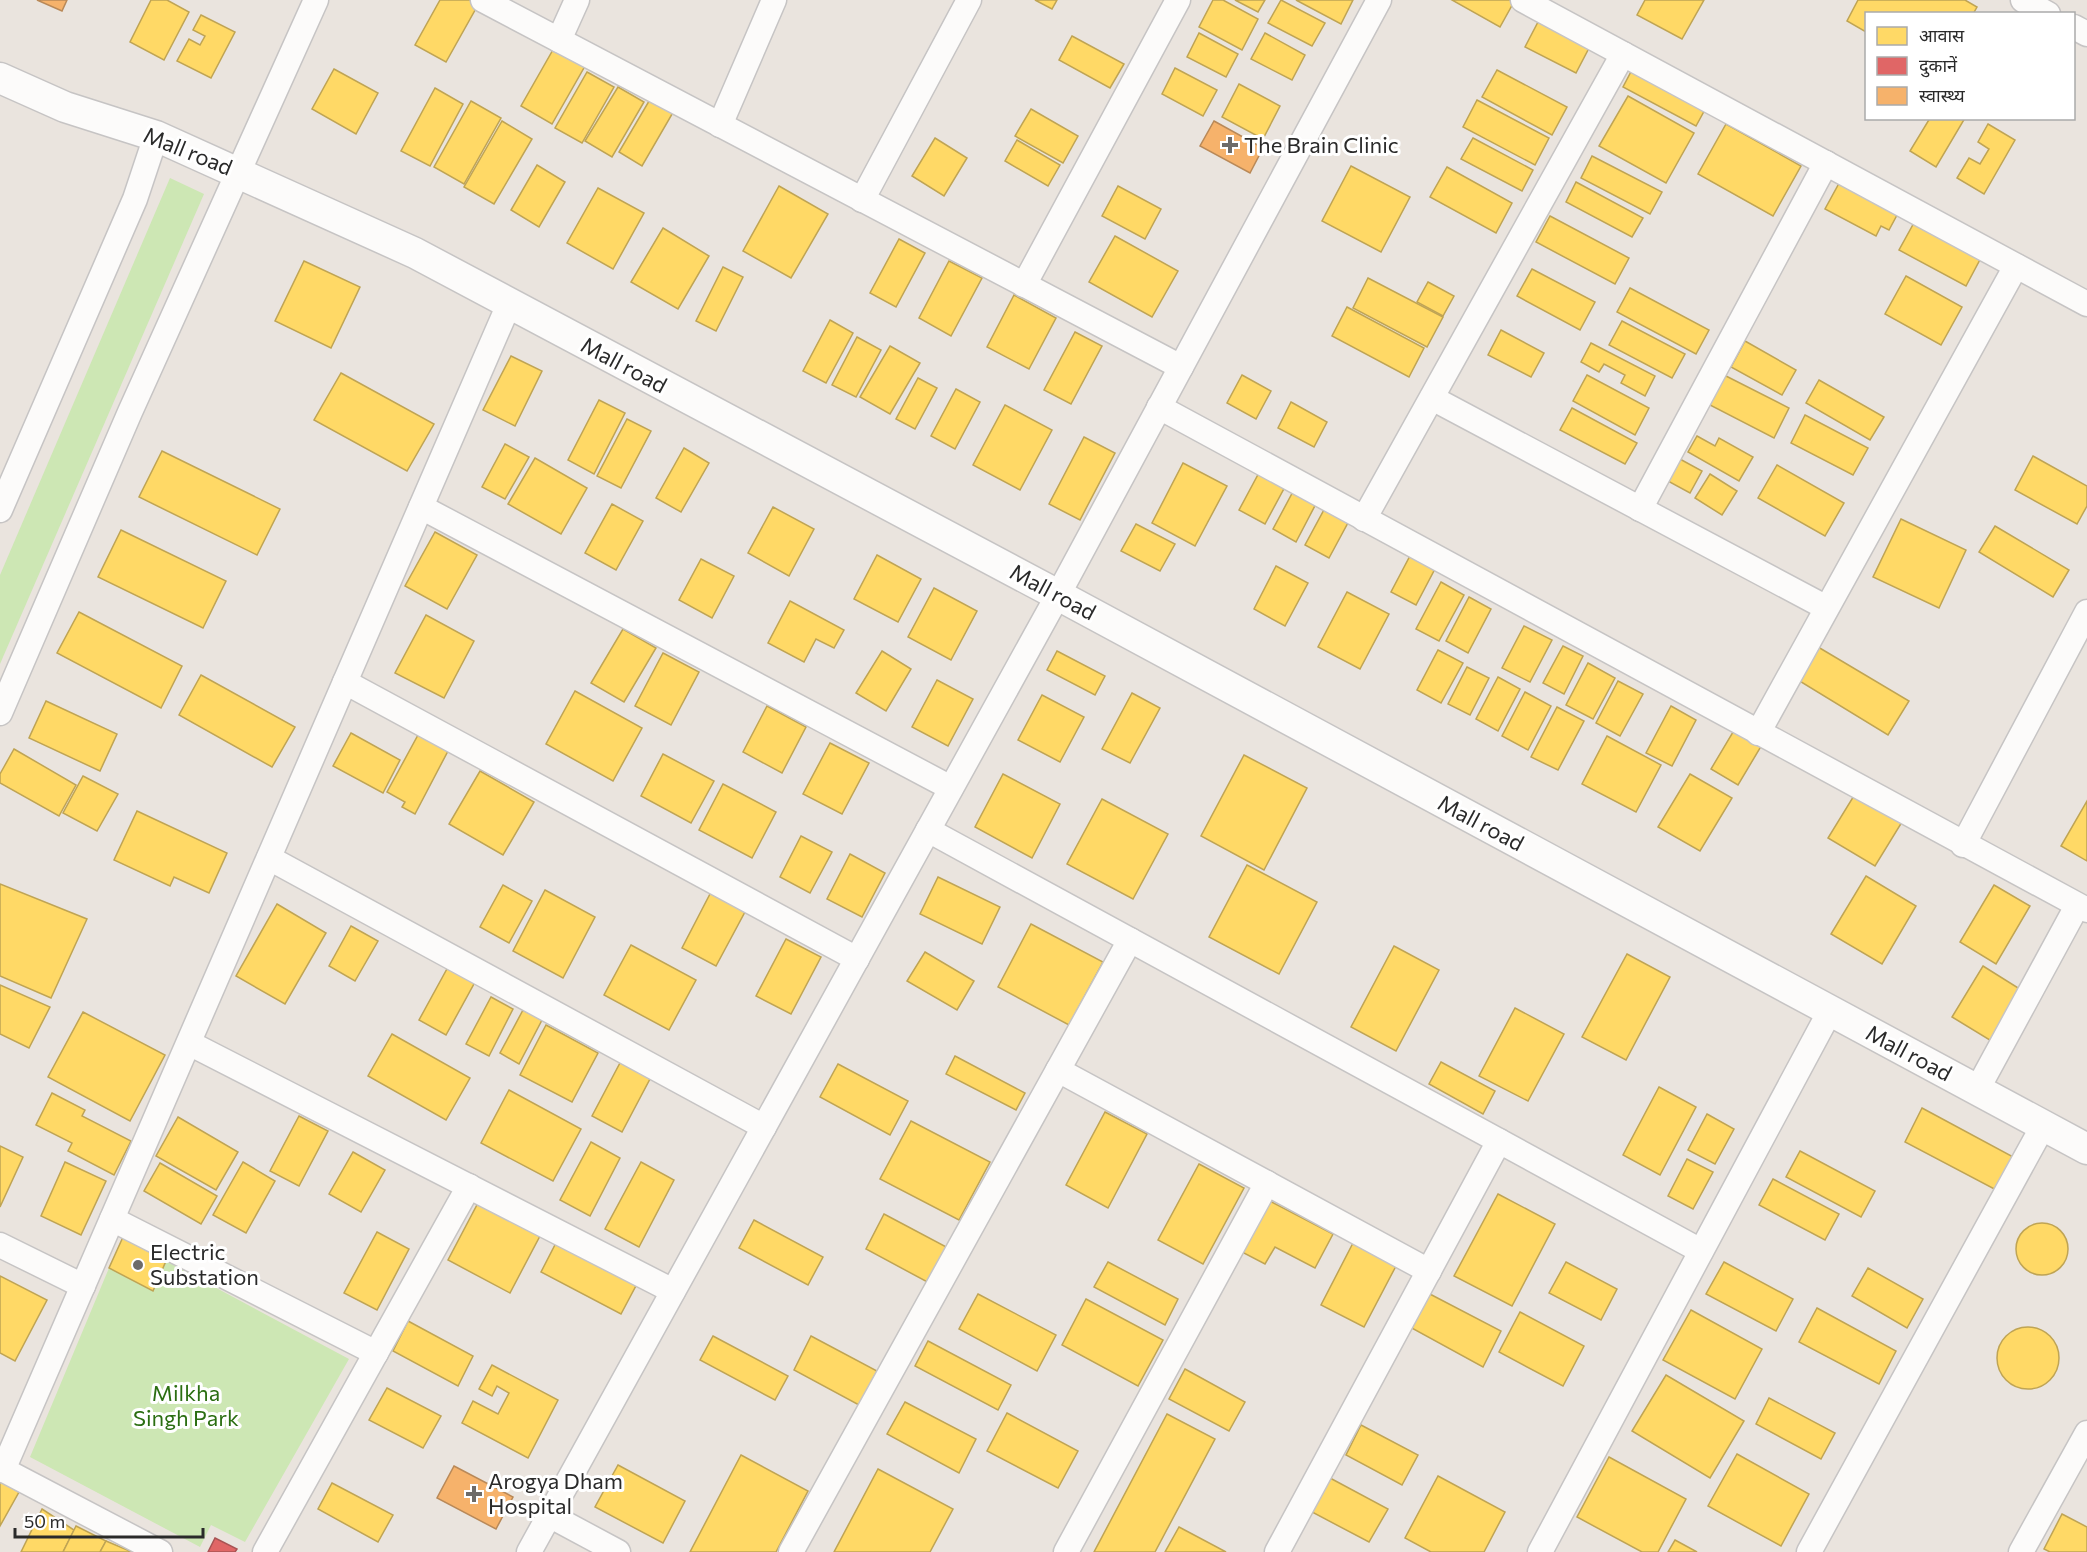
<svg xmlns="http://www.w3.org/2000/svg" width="2087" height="1552" viewBox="0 0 2087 1552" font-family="Commissioner,'Noto Sans Devanagari',sans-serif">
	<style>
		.green { fill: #cde7b4 }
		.homes { fill: #ffd966; stroke: #bfa454; stroke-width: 1.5 }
		.shops { fill: #e06666; stroke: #a95454; stroke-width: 1.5 }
		.health { fill: #f6b26b; stroke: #b98958; stroke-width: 1.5 }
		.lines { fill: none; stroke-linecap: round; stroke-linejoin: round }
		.minor-casing { stroke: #c6c4c4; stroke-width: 27 }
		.tertiary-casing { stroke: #c6c4c4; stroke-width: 33 }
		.minor { stroke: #fcfbfa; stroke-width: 24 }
		.tertiary { stroke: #fcfbfa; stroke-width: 30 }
		.poi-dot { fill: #6d6b69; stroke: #fff; stroke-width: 2 }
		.labels { text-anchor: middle; stroke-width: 6; stroke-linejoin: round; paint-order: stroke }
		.poi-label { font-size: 22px; fill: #2a2a2a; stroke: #fff; text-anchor: start }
		.street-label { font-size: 22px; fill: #2a2a2a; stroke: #fff }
		.park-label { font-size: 22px; fill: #2b6e12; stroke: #fff }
	</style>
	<rect width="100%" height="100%" fill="#eae4de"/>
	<g class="green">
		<path d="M170 178 204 194 0 664V575Z"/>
		<path d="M166 1261 349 1359 245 1542 211 1525 200 1547 30 1457 109 1268 153 1291Z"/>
	</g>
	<g class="homes">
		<path d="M151 0H167L189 12 164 60 130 42Z"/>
		<path d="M440 0H473L479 3 446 62 415 45Z"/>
		<path d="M1035 0H1057L1052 9Z"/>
		<path d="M1213 0H1223L1258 19 1242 50 1199 27Z"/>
		<path d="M1235 0H1265L1258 12Z"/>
		<path d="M1281 0 1325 23 1312 46 1268 23Z"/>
		<path d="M1296 0H1353L1341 24Z"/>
		<path d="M1452 0H1515L1500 27Z"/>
		<path d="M1645 0H1704L1682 39 1637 15Z"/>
		<path d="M1858 0H1965L1977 7 1973 14H1866V32L1847 21Z"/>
		<path d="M201 15 235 32 211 78 177 61 189 39 200 45 205 36 193 30Z"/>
		<path d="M1538 22 1589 48 1576 73 1525 47Z"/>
		<path d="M1199 33 1238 54 1226 77 1187 57Z"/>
		<path d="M1265 33 1305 55 1292 80 1251 59Z"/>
		<path d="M1072 36 1124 64 1110 88 1059 60Z"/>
		<path d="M554 48 585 66 552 124 521 106Z"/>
		<path d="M1634 66 1708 104 1696 126 1623 87Z"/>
		<path d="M1175 68 1217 90 1203 116 1162 94Z"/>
		<path d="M334 69 378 93 356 134 312 109Z"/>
		<path d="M1497 70 1567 107 1552 135 1482 97Z"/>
		<path d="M587 72 614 87 582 143 555 128Z"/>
		<path d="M1239 84 1280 106 1263 139 1222 117Z"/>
		<path d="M618 87 644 102 612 157 585 141Z"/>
		<path d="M435 88 463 104 430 166 401 151Z"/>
		<path d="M652 96 675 109 642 166 619 152Z"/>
		<path d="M1628 96 1694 133 1666 183 1599 146Z"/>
		<path d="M1477 100 1549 138 1535 165 1463 127Z"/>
		<path d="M471 101 501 118 464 184 434 167Z"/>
		<path d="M1031 109 1078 136 1063 163 1015 136Z"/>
		<path d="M1930 118H1965L1936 167 1910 151Z"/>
		<path d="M502 121 532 139 494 204 464 187Z"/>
		<path d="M1726 124 1801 166 1773 216 1698 174Z"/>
		<path d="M1988 124 2015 140 1984 194 1957 178 1969 158 1980 164 1989 149 1978 142Z"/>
		<path d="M935 138 967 158 944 196 912 176Z"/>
		<path d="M1473 138 1533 170 1522 191 1461 159Z"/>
		<path d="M1017 140 1060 165 1048 186 1005 161Z"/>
		<path d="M1592 156 1662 192 1650 214 1581 178Z"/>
		<path d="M537 165 565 182 539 227 511 210Z"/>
		<path d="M1351 166 1410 197 1381 252 1322 221Z"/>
		<path d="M1447 167 1512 203 1496 233 1430 197Z"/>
		<path d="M1843 176 1893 203 1889 211 1897 215 1889 230 1881 226 1876 236 1825 209Z"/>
		<path d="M1576 182 1643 218 1632 237 1566 202Z"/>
		<path d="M779 186 828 214 791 278 743 251Z"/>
		<path d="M1118 186 1161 209 1145 239 1102 216Z"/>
		<path d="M598 188 644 213 613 269 567 243Z"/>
		<path d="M1550 216 1629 258 1615 284 1536 242Z"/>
		<path d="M1915 221 1983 254 1966 286 1899 250Z"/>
		<path d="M663 228 709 256 678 309 631 282Z"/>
		<path d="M1115 236 1178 271 1152 317 1089 282Z"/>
		<path d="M899 239 925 253 896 307 870 293Z"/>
		<path d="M304 261 360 287 331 348 275 321Z"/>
		<path d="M949 261 982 278 951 336 919 318Z"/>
		<path d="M723 267 743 277 716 331 696 321Z"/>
		<path d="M1532 269 1595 302 1580 330 1517 296Z"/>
		<path d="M1906 276 1962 307 1941 345 1885 314Z"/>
		<path d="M1368 278 1443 317 1427 347 1353 308Z"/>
		<path d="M1428 282 1454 296 1443 316 1417 302Z"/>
		<path d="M1630 288 1709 330 1696 354 1617 312Z"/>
		<path d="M1014 295 1056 318 1029 369 987 347Z"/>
		<path d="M1347 307 1424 348 1409 377 1332 336Z"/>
		<path d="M830 320 853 333 826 383 803 371Z"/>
		<path d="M1622 321 1685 354 1672 378 1609 345Z"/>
		<path d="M1501 330 1544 353 1531 377 1488 355Z"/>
		<path d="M1075 332 1102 346 1071 404 1044 390Z"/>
		<path d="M857 337 881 350 856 397 832 385Z"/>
		<path d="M1745 341 1796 370 1782 395 1731 367Z"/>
		<path d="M1591 343 1655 376 1645 396 1621 383 1625 375 1604 364 1599 372 1581 362Z"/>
		<path d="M890 346 920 363 890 414 860 397Z"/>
		<path d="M511 356 542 371 515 426 483 410Z"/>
		<path d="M341 373 434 424 407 471 314 420Z"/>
		<path d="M1242 375 1271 391 1256 419 1227 403Z"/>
		<path d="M1587 375 1649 408 1635 435 1573 401Z"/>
		<path d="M1724 375 1789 408 1774 438 1708 404Z"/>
		<path d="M918 378 937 388 915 429 896 419Z"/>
		<path d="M1819 380 1884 417 1870 440 1806 403Z"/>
		<path d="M956 389 980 402 955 449 931 436Z"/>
		<path d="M599 400 625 413 594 474 568 460Z"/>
		<path d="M1291 402 1327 422 1314 447 1278 428Z"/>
		<path d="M1005 405 1052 430 1020 490 973 465Z"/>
		<path d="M1572 408 1637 443 1625 464 1560 430Z"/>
		<path d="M1805 415 1868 448 1853 475 1791 443Z"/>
		<path d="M627 419 651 431 621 488 597 476Z"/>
		<path d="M1697 436 1715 446 1719 438 1753 457 1739 481 1688 452Z"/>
		<path d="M1084 437 1115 453 1080 520 1049 504Z"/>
		<path d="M505 444 529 457 505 499 482 487Z"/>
		<path d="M684 448 709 463 681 512 656 498Z"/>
		<path d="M162 451 280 509 257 555 139 497Z"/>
		<path d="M2033 456 2087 486V506L2077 524 2015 490Z"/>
		<path d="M535 458 587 488 561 534 508 504Z"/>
		<path d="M1678 458 1702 471 1690 493 1666 480Z"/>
		<path d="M1183 463 1227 486 1195 546 1152 523Z"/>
		<path d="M1777 465 1844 503 1825 536 1758 498Z"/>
		<path d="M1261 469 1287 483 1265 524 1239 510Z"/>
		<path d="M1710 474 1737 491 1722 515 1695 498Z"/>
		<path d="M1296 486 1319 498 1296 542 1273 529Z"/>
		<path d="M612 504 643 521 616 570 585 553Z"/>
		<path d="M1326 506 1350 519 1329 558 1305 545Z"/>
		<path d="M773 507 814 529 789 576 748 553Z"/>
		<path d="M1901 519 1966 550 1939 608 1873 577Z"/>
		<path d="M1136 524 1175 544 1160 571 1121 551Z"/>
		<path d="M1995 526 2069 570 2053 597 1979 552Z"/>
		<path d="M121 530 226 581 203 628 98 577Z"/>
		<path d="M435 532 477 555 447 609 405 586Z"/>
		<path d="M1412 552 1437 565 1416 605 1391 592Z"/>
		<path d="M877 555 921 579 898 622 854 599Z"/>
		<path d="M701 559 734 576 712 618 679 600Z"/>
		<path d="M1276 566 1308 583 1285 626 1254 609Z"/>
		<path d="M1441 582 1464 595 1439 641 1416 629Z"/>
		<path d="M934 588 977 611 951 660 908 637Z"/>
		<path d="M1347 592 1389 614 1360 669 1318 647Z"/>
		<path d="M1469 597 1491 609 1468 653 1446 641Z"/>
		<path d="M790 601 844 630 834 648 816 639 804 662 768 643Z"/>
		<path d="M79 612 182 666 161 708 57 653Z"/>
		<path d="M426 615 474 641 444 698 395 673Z"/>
		<path d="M1524 626 1552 640 1530 682 1502 668Z"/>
		<path d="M623 629 656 648 624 702 591 683Z"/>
		<path d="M1813 644 1909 701 1888 735 1793 677Z"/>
		<path d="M1563 646 1583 656 1564 694 1543 683Z"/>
		<path d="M1438 650 1463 663 1441 703 1417 690Z"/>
		<path d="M882 651 911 669 886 711 856 693Z"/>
		<path d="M1057 651 1105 676 1095 695 1047 670Z"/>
		<path d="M663 653 699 672 671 725 635 706Z"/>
		<path d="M1588 663 1615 678 1593 719 1566 705Z"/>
		<path d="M1467 667 1489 678 1470 715 1448 704Z"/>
		<path d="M201 675 295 727 272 767 179 715Z"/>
		<path d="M1498 677 1520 689 1498 731 1476 719Z"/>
		<path d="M937 680 973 699 948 746 912 727Z"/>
		<path d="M1618 681 1643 694 1620 736 1596 723Z"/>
		<path d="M575 691 642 728 613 781 546 744Z"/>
		<path d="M1525 692 1551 706 1528 750 1502 736Z"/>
		<path d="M1132 693 1160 708 1130 763 1102 749Z"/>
		<path d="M1042 695 1084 717 1060 762 1018 740Z"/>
		<path d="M46 701 117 734 100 771 29 738Z"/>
		<path d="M767 706 806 727 782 773 743 752Z"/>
		<path d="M1671 706 1696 720 1672 766 1646 753Z"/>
		<path d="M1557 707 1584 721 1558 770 1531 757Z"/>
		<path d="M1736 727 1763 743 1738 785 1711 769Z"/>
		<path d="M351 733 400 760 383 793 333 766Z"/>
		<path d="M418 735 448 751 415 814 402 807 405 802 387 792Z"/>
		<path d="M1607 736 1661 765 1636 812 1582 784Z"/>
		<path d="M830 743 869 763 842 814 803 794Z"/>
		<path d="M14 749 76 785 59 816 0 783V774Z"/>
		<path d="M663 754 714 781 691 823 641 796Z"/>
		<path d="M1244 755 1307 788 1264 870 1201 836Z"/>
		<path d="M480 771 534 802 503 855 449 824Z"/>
		<path d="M1003 774 1060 804 1032 858 975 827Z"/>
		<path d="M1690 774 1732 798 1700 851 1658 827Z"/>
		<path d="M83 776 118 794 97 831 63 813Z"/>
		<path d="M723 784 776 812 752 858 699 830Z"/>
		<path d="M1855 794 1902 822 1875 866 1828 838Z"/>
		<path d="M1102 799 1168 834 1133 899 1067 864Z"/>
		<path d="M2087 801V861L2061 846Z"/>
		<path d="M137 811 227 853 209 893 174 877 170 886 114 860Z"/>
		<path d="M801 836 832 852 810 893 780 877Z"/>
		<path d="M850 854 885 873 862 917 827 899Z"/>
		<path d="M1247 865 1317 902 1279 974 1209 937Z"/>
		<path d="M1866 876 1916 906 1882 964 1831 934Z"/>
		<path d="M938 877 1000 907 982 944 920 914Z"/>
		<path d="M0 884 87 919 51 998 0 976Z"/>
		<path d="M503 885 532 901 509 943 480 927Z"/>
		<path d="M1994 885 2030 906 1996 964 1960 942Z"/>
		<path d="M545 890 595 917 563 978 513 951Z"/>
		<path d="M711 892 746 910 716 966 682 948Z"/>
		<path d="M277 904 326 933 285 1004 236 976Z"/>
		<path d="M1031 924 1103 962 1069 1025 998 987Z"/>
		<path d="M351 926 378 941 355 981 329 966Z"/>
		<path d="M786 939 821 957 791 1014 756 996Z"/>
		<path d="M631 945 696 980 669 1030 604 995Z"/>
		<path d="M1394 946 1439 970 1396 1051 1351 1027Z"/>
		<path d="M925 952 974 981 957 1010 907 981Z"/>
		<path d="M1627 954 1670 977 1626 1060 1582 1037Z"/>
		<path d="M1983 966 2023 991 1993 1042 1952 1017Z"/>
		<path d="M448 967 475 982 446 1035 419 1020Z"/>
		<path d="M0 985 50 1007 29 1048 0 1034Z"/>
		<path d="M491 997 513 1009 489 1056 466 1044Z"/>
		<path d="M1515 1008 1564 1034 1528 1101 1479 1076Z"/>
		<path d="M523 1010 542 1020 519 1064 500 1053Z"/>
		<path d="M83 1012 165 1055 130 1121 48 1077Z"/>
		<path d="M546 1025 598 1053 572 1102 520 1075Z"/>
		<path d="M392 1034 470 1078 446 1120 368 1076Z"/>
		<path d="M955 1056 1025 1093 1016 1110 946 1074Z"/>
		<path d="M621 1061 651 1077 622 1132 592 1116Z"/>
		<path d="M1441 1062 1495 1091 1483 1114 1429 1084Z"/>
		<path d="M838 1064 908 1101 890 1135 820 1097Z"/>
		<path d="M1659 1087 1696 1107 1660 1175 1623 1155Z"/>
		<path d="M509 1090 581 1129 553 1181 481 1143Z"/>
		<path d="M52 1093 85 1110 82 1116 131 1141 114 1175 68 1151 72 1143 36 1125Z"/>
		<path d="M1922 1108 2017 1159 2000 1192 1905 1142Z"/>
		<path d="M1105 1112 1147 1134 1108 1208 1066 1185Z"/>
		<path d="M1707 1114 1734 1129 1715 1164 1688 1150Z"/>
		<path d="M299 1116 328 1131 299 1186 270 1171Z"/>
		<path d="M178 1117 238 1152 216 1190 156 1156Z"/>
		<path d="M911 1121 990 1162 959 1220 880 1179Z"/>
		<path d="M591 1142 620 1158 590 1216 560 1200Z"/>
		<path d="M0 1146 23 1157 0 1207Z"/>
		<path d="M1800 1151 1875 1191 1861 1217 1786 1177Z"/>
		<path d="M353 1152 385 1170 361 1212 329 1194Z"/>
		<path d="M1687 1159 1713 1172 1693 1209 1668 1196Z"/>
		<path d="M65 1162 106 1181 81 1235 41 1216Z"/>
		<path d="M243 1162 275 1181 246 1233 213 1215Z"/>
		<path d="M641 1162 674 1180 639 1247 605 1229Z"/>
		<path d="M160 1163 217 1196 201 1224 144 1191Z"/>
		<path d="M1199 1164 1244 1188 1203 1264 1158 1240Z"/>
		<path d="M1773 1179 1839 1214 1825 1240 1759 1205Z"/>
		<path d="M1498 1194 1555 1224 1512 1306 1454 1276Z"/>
		<path d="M1268 1200 1333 1234 1315 1268 1275 1247 1265 1264 1240 1251Z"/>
		<path d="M479 1201 541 1234 510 1293 448 1260Z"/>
		<path d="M884 1214 952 1250 933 1285 866 1249Z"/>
		<path d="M754 1220 823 1257 808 1285 739 1248Z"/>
		<circle cx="2042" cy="1249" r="26"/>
		<path d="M377 1232 409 1249 377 1310 344 1293Z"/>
		<path d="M123 1237 166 1261 153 1291 109 1268Z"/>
		<path d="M559 1237 639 1280 621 1314 541 1272Z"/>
		<path d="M1353 1243 1396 1266 1364 1327 1321 1305Z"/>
		<path d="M1108 1262 1178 1299 1165 1325 1094 1287Z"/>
		<path d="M1566 1262 1617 1289 1601 1320 1549 1293Z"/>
		<path d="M1724 1262 1793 1299 1776 1331 1706 1294Z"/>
		<path d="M1868 1268 1923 1299 1907 1328 1852 1296Z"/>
		<path d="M0 1276 47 1300 15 1361 0 1353Z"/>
		<path d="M1426 1292 1501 1331 1483 1367 1408 1326Z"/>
		<path d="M978 1294 1056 1335 1037 1371 959 1329Z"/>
		<path d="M1086 1299 1163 1340 1138 1386 1062 1345Z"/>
		<path d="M1817 1308 1896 1351 1879 1384 1799 1342Z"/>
		<path d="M1691 1310 1762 1349 1735 1399 1663 1360Z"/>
		<path d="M1520 1312 1584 1346 1563 1386 1499 1352Z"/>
		<path d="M408 1321 473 1356 458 1386 393 1351Z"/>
		<circle cx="2028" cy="1358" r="31"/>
		<path d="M713 1336 788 1376 775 1400 700 1360Z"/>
		<path d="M811 1336 877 1371 859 1405 794 1370Z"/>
		<path d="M928 1341 1011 1385 998 1410 915 1366Z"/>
		<path d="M492 1365 558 1400 528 1458 462 1423 473 1401 498 1414 509 1393 497 1386 492 1396 479 1389Z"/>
		<path d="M1185 1369 1245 1402 1229 1431 1169 1399Z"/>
		<path d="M1666 1375 1744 1421 1710 1478 1632 1431Z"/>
		<path d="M387 1388 441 1416 423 1448 369 1420Z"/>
		<path d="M1769 1398 1835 1433 1821 1459 1756 1424Z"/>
		<path d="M905 1402 976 1439 959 1473 887 1434Z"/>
		<path d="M1007 1413 1078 1451 1058 1488 987 1451Z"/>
		<path d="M1167 1414 1215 1439 1155 1552H1094Z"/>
		<path d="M1361 1425 1418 1455 1402 1485 1346 1455Z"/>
		<path d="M1737 1454 1809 1494 1781 1546 1708 1506Z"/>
		<path d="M741 1455 808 1491 776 1552H690Z"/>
		<path d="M1609 1457 1686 1499 1658 1552H1642L1577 1517Z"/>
		<path d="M618 1465 685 1501 663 1543 595 1507Z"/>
		<path d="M878 1469 953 1509 930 1552H834Z"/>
		<path d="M1438 1476 1505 1512 1484 1552H1431L1405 1538Z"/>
		<path d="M1330 1478 1388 1509 1369 1542 1312 1512Z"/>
		<path d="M0 1481 19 1492 0 1526Z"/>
		<path d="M332 1483 393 1515 378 1542 318 1509Z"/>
		<path d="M42 1509 74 1530 63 1552H21Z"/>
		<path d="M2062 1514 2087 1527V1552H2050L2044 1549Z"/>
		<path d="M76 1526 106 1541 100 1552H63Z"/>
		<path d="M1179 1527 1226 1552H1165Z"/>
		<path d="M1675 1540 1697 1552H1668Z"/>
		<path d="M106 1541 132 1552H100Z"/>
	</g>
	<path class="shops" d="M215 1538 237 1549 235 1552H208Z"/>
	<g class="health">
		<path d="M37 0H67L62 11Z"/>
		<path d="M1214 121 1263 148 1250 173 1200 146Z"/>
		<path d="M454 1466 513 1497 496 1529 437 1498Z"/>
	</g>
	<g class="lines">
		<defs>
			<g id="minor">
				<path d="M483 0 1181 367"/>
				<path d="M1523 0 2087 304"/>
				<path d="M2023 0 2048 14"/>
				<path d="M2074 27 2087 34"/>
				<path d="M559 40 577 0"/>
				<path d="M720 125 774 0"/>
				<path d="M862 200 969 0"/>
				<path d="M1024 285 1178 0"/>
				<path d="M1432 398 1825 607"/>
				<path d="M1159 407 2087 910"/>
				<path d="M421 507 951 788"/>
				<path d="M1640 509 1826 163"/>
				<path d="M0 510 135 199 156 136"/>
				<path d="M1364 519 1623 54"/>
				<path d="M345 682 857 959"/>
				<path d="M0 713 130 412 316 0"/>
				<path d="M1758 733 2016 266"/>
				<path d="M928 830 1701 1251"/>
				<path d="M1963 845 2087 612"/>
				<path d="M269 858 764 1127"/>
				<path d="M189 1043 673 1291"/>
				<path d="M1058 1070 1429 1271"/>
				<path d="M1977 1090 2077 906"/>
				<path d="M112 1219 376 1353"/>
				<path d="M0 1245 83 1286"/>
				<path d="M0 1468 160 1552"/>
				<path d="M3 1470 509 304"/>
				<path d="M549 1515 618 1552"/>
				<path d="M265 1552 469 1186"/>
				<path d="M529 1552 1058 595 1379 0"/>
				<path d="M791 1552 1130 940"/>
				<path d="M1066 1552 1267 1183"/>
				<path d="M1277 1552 1499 1141"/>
				<path d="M1540 1552 1830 1011"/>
				<path d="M1809 1552 2043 1126"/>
				<path d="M2021 1552 2087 1433"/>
			</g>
			<path id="tertiary" d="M0 78 65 107 156 136 415 253 1058 595 2087 1149"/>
		</defs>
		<use href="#minor" class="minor-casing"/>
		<use href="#tertiary" class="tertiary-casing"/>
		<use href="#minor" class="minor"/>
		<use href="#tertiary" class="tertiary"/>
	</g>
	<g class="poi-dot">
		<path d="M1227 136h6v6h6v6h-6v6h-6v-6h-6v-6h6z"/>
		<circle cx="138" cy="1265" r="6"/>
		<path d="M471 1485h6v6h6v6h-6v6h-6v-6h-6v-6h6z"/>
	</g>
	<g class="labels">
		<g class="poi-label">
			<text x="1244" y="153">The Brain Clinic</text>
			<text x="150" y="1260">Electric<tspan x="150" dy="25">Substation</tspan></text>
			<text x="488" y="1489">Arogya Dham<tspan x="488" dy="25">Hospital</tspan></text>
		</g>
		<g class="street-label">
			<text transform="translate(188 151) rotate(22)" y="8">Mall road</text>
			<text transform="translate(624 365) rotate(28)" y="8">Mall road</text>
			<text transform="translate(1053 592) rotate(28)" y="8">Mall road</text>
			<text transform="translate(1481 823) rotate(28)" y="8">Mall road</text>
			<text transform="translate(1909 1053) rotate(28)" y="8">Mall road</text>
		</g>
		<g class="park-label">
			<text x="186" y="1401">Milkha<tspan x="186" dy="25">Singh Park</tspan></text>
		</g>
	</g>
	<rect x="1865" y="12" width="210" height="108" fill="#ffffff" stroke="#aaaaaa" stroke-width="1.5"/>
	<rect x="1877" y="27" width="30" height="18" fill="#ffd966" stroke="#aaaaaa" stroke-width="1.5"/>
	<text x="1919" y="42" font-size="18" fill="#2a2a2a">आवास</text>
	<rect x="1877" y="57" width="30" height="18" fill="#e06666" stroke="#aaaaaa" stroke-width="1.5"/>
	<text x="1919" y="72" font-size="18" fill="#2a2a2a">दुकानें</text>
	<rect x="1877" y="87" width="30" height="18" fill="#f6b26b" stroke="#aaaaaa" stroke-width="1.5"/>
	<text x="1919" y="102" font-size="18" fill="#2a2a2a">स्वास्थ्य</text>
	<path d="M15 1528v9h188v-9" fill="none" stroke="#2a2a2a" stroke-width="3"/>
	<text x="24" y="1528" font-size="18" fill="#2a2a2a" stroke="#ffffff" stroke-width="4.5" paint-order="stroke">50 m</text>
</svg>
